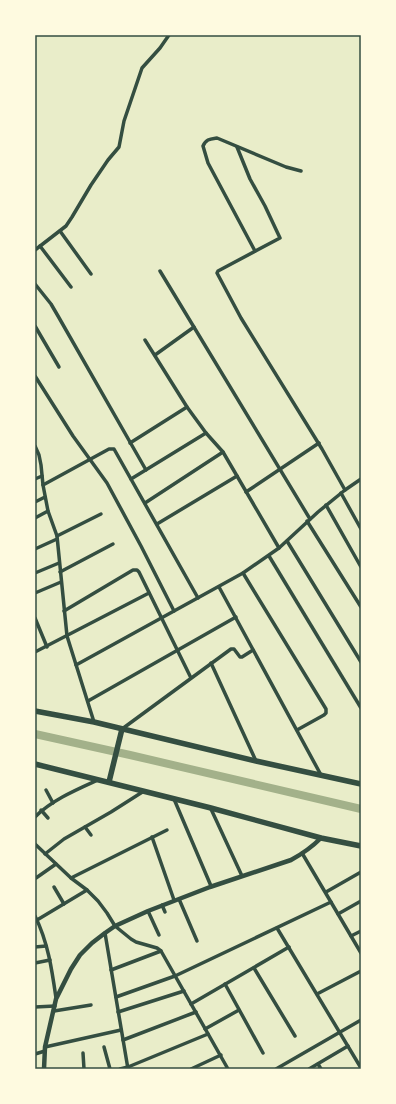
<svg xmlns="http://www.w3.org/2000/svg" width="396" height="1104" viewBox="0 0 396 1104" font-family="Spectral,serif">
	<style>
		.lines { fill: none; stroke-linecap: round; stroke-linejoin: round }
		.canal { stroke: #a3b18a; stroke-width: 8 }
		.minor { stroke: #344e41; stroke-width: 3.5 }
		.tertiary { stroke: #344e41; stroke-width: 4.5 }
		.secondary { stroke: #344e41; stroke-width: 5.5 }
		.neatline { fill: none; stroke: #344e41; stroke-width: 1.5 }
	</style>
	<rect width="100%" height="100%" fill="#e9edc9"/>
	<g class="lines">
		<path class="canal" d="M35 734 130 755 361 809"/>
		<g class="minor">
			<path d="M237 147 250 179 265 206 280 238 218 271 217 273 241 318 322 449 345 490"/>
			<path d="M60 231 91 274"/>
			<path d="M40 246 71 287"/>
			<path d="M35 250 66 226 72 217 91 185 108 160 119 147 124 121 142 68 160 48 169 35"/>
			<path d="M255 251 208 163 203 146C206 139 210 139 217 138L286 167 301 171"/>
			<path d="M160 271 310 519"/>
			<path d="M35 284 51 304 58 316 146 470"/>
			<path d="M35 326 59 367"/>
			<path d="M145 340 187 407 206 433 223 452 279 548"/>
			<path d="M155 355 194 327"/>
			<path d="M35 376 73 436 107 483 141 546 174 611"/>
			<path d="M130 443 187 407"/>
			<path d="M35 446 39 455 41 465 43 485 48 511 57 536 67 636 94 722"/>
			<path d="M35 479 42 476"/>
			<path d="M131 479 206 433"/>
			<path d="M43 485 109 449H114L198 598"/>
			<path d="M246 492 319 443"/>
			<path d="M341 493 361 529"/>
			<path d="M35 502 45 497"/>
			<path d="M145 503 223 452"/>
			<path d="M326 505 361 567"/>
			<path d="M35 518 48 511"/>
			<path d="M307 521 361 607"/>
			<path d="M157 524 237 476"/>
			<path d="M57 536 101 514"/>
			<path d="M287 541 361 662"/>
			<path d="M35 549 57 539"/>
			<path d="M269 556 361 708"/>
			<path d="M60 572 113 544"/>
			<path d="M35 573 59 563"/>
			<path d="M243 573 326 709V713L324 715 297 730"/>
			<path d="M219 587 321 775"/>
			<path d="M35 593 61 582"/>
			<path d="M64 611 133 570H137L139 572 191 678"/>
			<path d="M35 618 47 647"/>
			<path d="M35 652 149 593"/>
			<path d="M211 663 256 761"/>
			<path d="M76 665 243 573 279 548 318 512 345 490 361 479"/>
			<path d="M88 701 236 617"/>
			<path d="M122 729 231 649H234L240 657H242L253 650"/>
			<path d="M46 790 53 803"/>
			<path d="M174 799 211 886"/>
			<path d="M211 809 242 876"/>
			<path d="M41 810 48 818"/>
			<path d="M35 817C52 800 76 790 98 780"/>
			<path d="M85 827 91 835"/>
			<path d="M152 837 174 900"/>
			<path d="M35 844 71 878 87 890 98 901 107 913 115 926 131 939 136 942 157 948 161 951 228 1069"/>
			<path d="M302 853 361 953"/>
			<path d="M45 854 64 839 111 812 144 791"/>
			<path d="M36 878 56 864"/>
			<path d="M71 878 167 830"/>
			<path d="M54 887 64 904"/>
			<path d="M326 892 361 872"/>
			<path d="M179 899 197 941"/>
			<path d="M162 905 165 912"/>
			<path d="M148 911 159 935"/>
			<path d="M338 914 361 901"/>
			<path d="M35 916C48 942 52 970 56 998"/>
			<path d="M37 920 87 890"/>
			<path d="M277 928 361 1068"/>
			<path d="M105 933 128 1069"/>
			<path d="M351 936 361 931"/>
			<path d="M35 947 46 946"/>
			<path d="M35 963 50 960"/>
			<path d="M254 968 295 1036"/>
			<path d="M111 970 161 951"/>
			<path d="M225 984 263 1053"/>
			<path d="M317 994 361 971"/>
			<path d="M116 997 175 976 331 902"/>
			<path d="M191 1004 289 947"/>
			<path d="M35 1007 55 1006"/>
			<path d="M54 1011 91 1005"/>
			<path d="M118 1012 184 991"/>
			<path d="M205 1029 239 1010"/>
			<path d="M123 1040 196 1012"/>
			<path d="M45 1047 121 1030"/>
			<path d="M104 1047 110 1069"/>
			<path d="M83 1053 84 1069"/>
			<path d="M35 1054 45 1051"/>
			<path d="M318 1064 321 1069"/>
			<path d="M120 1069 128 1067 208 1034"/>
			<path d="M191 1069 221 1055"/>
			<path d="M276 1069 361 1020"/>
			<path d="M309 1069 348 1046"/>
		</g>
		<path class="tertiary" d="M44 1069 45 1047 56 999 71 969 80 955 92 943 105 933 115 926 148 911 210 887 291 860C302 854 312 847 321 838"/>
		<g class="secondary">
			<path d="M35 711 94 722 256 761 361 784"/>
			<path d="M35 764 211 808 321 838 361 846"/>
			<path d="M109 782 122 729"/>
		</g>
	</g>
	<rect width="396" height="1104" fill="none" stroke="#fefae0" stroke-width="72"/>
	<rect x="36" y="36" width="324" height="1032" class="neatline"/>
</svg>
